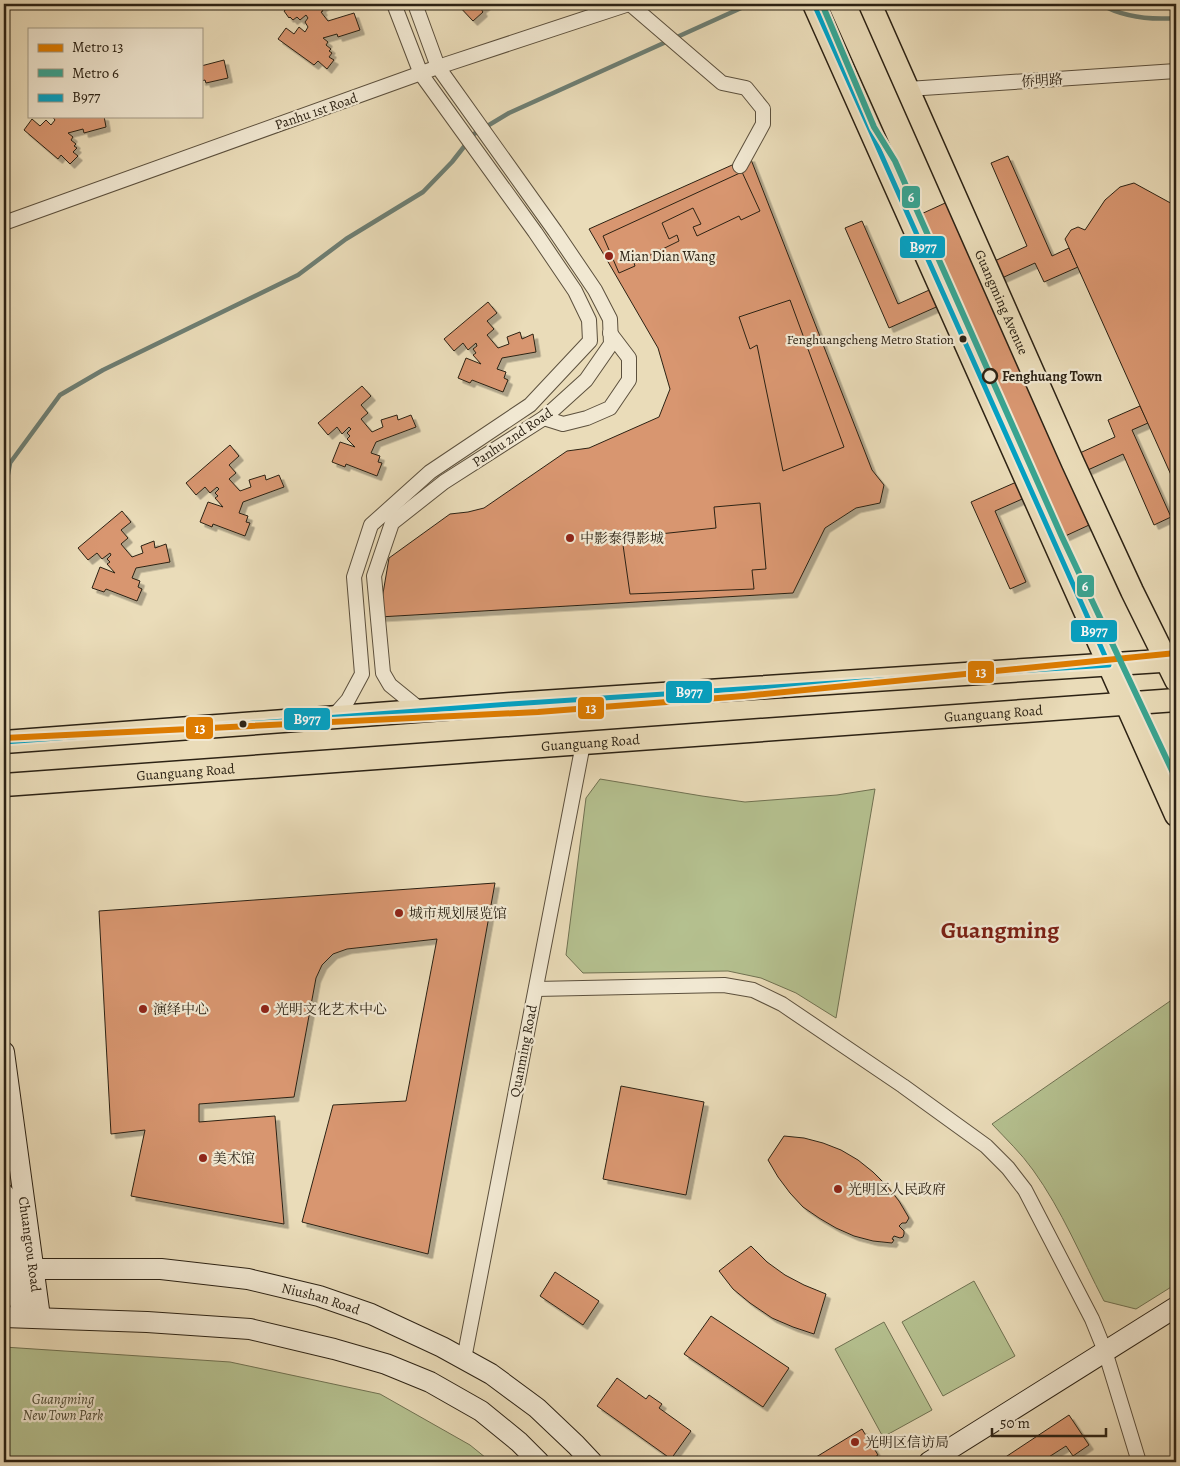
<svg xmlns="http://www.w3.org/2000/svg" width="1180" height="1466" viewBox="0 0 1180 1466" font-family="Alegreya,'Noto Serif SC',serif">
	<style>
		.green { fill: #b5c190; stroke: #707252 }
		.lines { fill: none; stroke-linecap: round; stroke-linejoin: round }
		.stream { stroke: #6d7e73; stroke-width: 4.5 }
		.building { fill: #d8966f; stroke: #2c2214; filter: url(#shadow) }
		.street-casing { stroke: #5c503d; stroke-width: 16 }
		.secondary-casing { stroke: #2c2214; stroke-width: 22 }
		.primary-casing { stroke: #2c2214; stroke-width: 25 }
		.street { stroke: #f1e8d2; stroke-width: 14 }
		.secondary { stroke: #f1e8d2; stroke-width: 20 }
		.primary { stroke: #eadcb9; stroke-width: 22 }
		.bus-1-casing { stroke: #f1e8d2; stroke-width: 9 }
		.bus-1 { stroke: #02a2c5; stroke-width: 5 }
		.metro-1-casing { stroke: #f1e8d2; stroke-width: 10 }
		.metro-2-casing { stroke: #f1e8d2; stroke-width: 10 }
		.metro-1 { stroke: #de7c00; stroke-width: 6 }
		.metro-2 { stroke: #38a592; stroke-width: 6 }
		.poi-dot { fill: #8f2418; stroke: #f1e8d2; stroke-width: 2 }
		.bus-dot { fill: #2c2214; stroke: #f1e8d2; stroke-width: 2 }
		.stop-dot { fill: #f1e8d2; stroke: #2c2214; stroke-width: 2.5 }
		.labels { text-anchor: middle; stroke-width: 4.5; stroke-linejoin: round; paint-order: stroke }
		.bus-label { font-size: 13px; fill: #2c2214; stroke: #f1e8d2; text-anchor: end }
		.street-label { font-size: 14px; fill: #2c2214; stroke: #f1e8d2 }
		.poi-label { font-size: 14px; fill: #2c2214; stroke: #f1e8d2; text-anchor: start }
		.stop-label { font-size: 14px; font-weight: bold; fill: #2c2214; stroke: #f1e8d2; text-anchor: start }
		.park-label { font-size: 14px; font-style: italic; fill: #4e4a33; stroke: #f1e8d2 }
		.town-label { font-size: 24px; font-weight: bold; fill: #7a1f14; stroke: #f1e8d2 }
		.line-badge { stroke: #f1e8d2; stroke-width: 2 }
		.badge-label { font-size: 14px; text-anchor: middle; font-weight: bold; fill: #fff }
	</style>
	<defs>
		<filter id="shadow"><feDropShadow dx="4.5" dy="4.5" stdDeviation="0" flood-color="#0004"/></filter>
	</defs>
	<rect width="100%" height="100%" fill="#eadcb9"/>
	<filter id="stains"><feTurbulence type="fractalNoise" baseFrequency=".004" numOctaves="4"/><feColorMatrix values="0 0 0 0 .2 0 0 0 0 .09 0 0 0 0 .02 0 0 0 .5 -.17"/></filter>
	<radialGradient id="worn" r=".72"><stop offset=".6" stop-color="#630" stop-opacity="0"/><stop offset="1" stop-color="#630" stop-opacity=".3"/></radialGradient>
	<g class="green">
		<path d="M600 779 702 796 745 802 837 795 875 789 836 1018 796 993 761 978 728 971 583 973 566 955 586 798Z"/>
		<path d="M1176 997V1284L1136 1309 1104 1301C1081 1257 1062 1210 1033 1170 1021 1153 1006 1139 992 1124Z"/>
		<path d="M974 1281 1015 1356 943 1396 902 1322Z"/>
		<path d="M884 1322 932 1410 883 1437 835 1349Z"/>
		<path d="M4 1347 230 1362 380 1394 470 1445 491 1462H4Z"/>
	</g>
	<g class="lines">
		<g class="stream">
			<path d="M1100 4C1123 17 1150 20 1176 18"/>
			<path d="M4 496 10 463 60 395 103 370 298 275 346 239 423 192 452 162 474 134 509 113 750 4"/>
		</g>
	</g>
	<g class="building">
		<path d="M293 4H326L321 8 323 11 321 12 328 21 354 13 360 30 338 37 337 34 323 38 328 42 326 45 331 49 329 51 332 53 329 57 334 60 327 69 318 61 314 65 278 39 286 28 294 34 299 27 305 32 308 27 305 22 308 18 306 15 300 20 297 17 293 20 290 17 289 18 284 11 289 7 291 10 293 8 291 5Z"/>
		<path d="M457 4H485L486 5 481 9 483 12 473 21Z"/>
		<path d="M224 60 228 78 206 83 205 80 201 81V66Z"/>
		<path d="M52 116H104L106 127 84 133 83 129 68 133 73 137 71 140 76 144 74 146 77 148 73 152 78 156 70 164 61 155 58 159 24 130 32 119 40 126 46 120 51 125 55 120Z"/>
		<path d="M1008 156 1052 256 1069 248 1078 267 1044 282 1035 263 993 282 1071 457 1115 437 1108 420 1140 406 1148 423 1132 430 1171 517 1154 525 1123 454 1079 474 1100 520 1050 543 1029 496 995 511 1026 582 1010 589 971 502 1021 480 943 304 889 328 845 228 862 221 898 304 936 287 906 221 956 198 986 265 1027 246 991 163Z"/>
		<path d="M750 157 872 470 884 485 880 503 856 508 825 528 793 593 379 617 389 558 450 514 468 512 484 508 567 451 589 448 659 417 670 389 658 348 589 229Z"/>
		<path d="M742 172 760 211 741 220 739 216 697 236 693 227 701 224 693 208 662 223 669 239 677 235 679 241 634 263 635 266 619 273 603 236Z"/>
		<path d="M1176 175V199L1171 188Z"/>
		<path d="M1134 183 1176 206V486L1065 239 1071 230 1078 227 1085 230 1105 200 1120 187Z"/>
		<path d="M790 300 844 447 783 471 757 345 750 349 739 317Z"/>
		<path d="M488 302 497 313 487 321 494 329 487 335 498 348 509 344 507 337 520 332 522 339 533 334 536 352 502 358 497 369 506 372 504 378 508 380 503 392 472 380 470 383 458 378 466 358 481 364 473 355 476 353 473 349 477 346 476 343 468 350 463 343 454 351 444 339Z"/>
		<path d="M362 386 371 396 361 405 368 413 361 419 372 432 383 427 381 420 397 415 398 420 411 415 416 427 376 442 371 453 380 456 378 462 382 463 377 476 346 464 345 467 332 462 340 442 355 447 347 439 350 436 347 433 351 429 349 427 342 434 337 427 328 435 318 423Z"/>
		<path d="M230 445 239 456 229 465 236 473 229 479 240 491 251 487 249 480 265 475 266 480 279 475 284 487 243 502 239 513 248 516 246 522 250 523 245 536 213 524 212 527 200 522 208 502 223 507 215 498 218 496 215 493 219 489 217 487 210 493 205 487 196 495 186 483Z"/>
		<path d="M760 503 766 569 752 570 754 589 630 594 622 538 716 528 714 507Z"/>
		<path d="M122 511 131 522 121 530 128 538 121 544 132 557 143 553 141 546 154 541 155 548 166 544 170 562 136 568 132 578 140 581 138 587 142 589 137 601 106 589 104 592 92 588 100 567 115 573 107 564 110 562 107 559 111 555 110 553 102 559 97 553 88 560 78 548Z"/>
		<path d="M495 883 428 1254 302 1222 333 1105 406 1101 437 939 347 949 333 954 322 965 316 978 294 1097 199 1104V1122L275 1116 284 1224 131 1196 145 1130 111 1134 99 911Z"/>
		<path d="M621 1086 704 1102 686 1195 603 1179Z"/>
		<path d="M784 1136 804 1138 823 1143 841 1150 858 1160 873 1172 887 1186 899 1201 909 1218 906 1223H902L899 1226 904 1231V1234L903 1237 900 1238 894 1236 892 1239 894 1240 892 1243 873 1241 854 1236 836 1228 819 1218 803 1207 790 1193 778 1177 768 1160Z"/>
		<path d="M751 1246 767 1262 785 1275 804 1285 826 1294 814 1334 793 1327 772 1318 750 1303 733 1289 719 1271Z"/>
		<path d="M555 1272 599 1301 583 1325 540 1296Z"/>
		<path d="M711 1316 789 1368 763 1407 684 1354Z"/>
		<path d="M617 1378 646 1399 649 1395 662 1404 659 1408 691 1431 671 1459 597 1406Z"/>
		<path d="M1069 1415 1089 1445 1073 1456 1066 1446 1041 1462H998Z"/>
		<path d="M862 1429 878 1455 867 1462H808Z"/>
	</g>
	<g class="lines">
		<defs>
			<g id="street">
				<path d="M415 4 438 67 555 231 595 290 610 319 611 344 586 380 544 418 444 482 392 523 374 576 383 673 390 685 422 711"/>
				<path d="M630 4 722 83 746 88 763 109V124L740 166"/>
				<path d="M908 89 1176 71"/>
				<path d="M4 223 438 67 629 4"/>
				<path d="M544 418 563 424 587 418 610 408 629 380V358L610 333"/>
				<path d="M333 717 348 700 362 674 354 577 371 525 430 472 530 405 590 341 589 320 575 291 535 232 421 74 394 4"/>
				<path d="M536 989 724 985 753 990 782 1004 903 1086 986 1146 1008 1168 1025 1190 1092 1319 1105 1351 1139 1462"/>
				<path d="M464 1359 583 744"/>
			</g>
			<g id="secondary">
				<path id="s1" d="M4 1052 40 1317"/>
				<path d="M4 1194 22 1317"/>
				<path id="s2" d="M4 1271 34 1269H161L248 1279 319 1296 371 1314 442 1347 491 1374 537 1408 576 1445 592 1462"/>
				<path d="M4 1317 147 1322 250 1329 334 1349 386 1364 430 1382 481 1411 519 1442 539 1462"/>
				<path d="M929 1462 1176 1307"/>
			</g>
			<g id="primary">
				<path d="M814 4 1176 815"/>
				<path id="s3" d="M870 4 1073 463 1132 591 1176 680"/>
				<path d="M4 742 511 704 1176 660"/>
				<path id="s4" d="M4 785 1176 700"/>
			</g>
		</defs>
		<use href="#street" class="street-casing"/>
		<use href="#secondary" class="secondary-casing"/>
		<use href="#primary" class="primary-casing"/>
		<use href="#street" class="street"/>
		<use href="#secondary" class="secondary"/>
		<use href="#primary" class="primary"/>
		<defs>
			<path id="bus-1" d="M4 742 511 704 1109 665 814 4"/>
		</defs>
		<use href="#bus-1" class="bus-1-casing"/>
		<use href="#bus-1" class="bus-1"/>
		<defs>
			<path id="metro-1" d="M4 738 538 712 744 696 1176 653"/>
			<path id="metro-2" d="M822 4 874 127 895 161 1062 537 1176 779"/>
		</defs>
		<use href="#metro-1" class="metro-1-casing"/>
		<use href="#metro-2" class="metro-2-casing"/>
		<use href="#metro-1" class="metro-1"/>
		<use href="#metro-2" class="metro-2"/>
	</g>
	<g class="poi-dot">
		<circle cx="609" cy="256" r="5"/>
		<circle cx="570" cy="538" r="5"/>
		<circle cx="399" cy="913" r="5"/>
		<circle cx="143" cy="1009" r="5"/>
		<circle cx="265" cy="1009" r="5"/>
		<circle cx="203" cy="1158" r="5"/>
		<circle cx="838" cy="1189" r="5"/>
		<circle cx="855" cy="1442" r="5"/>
	</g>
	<g class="bus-dot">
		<circle cx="963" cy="339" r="4.5"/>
		<circle cx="243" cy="724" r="4.5"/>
	</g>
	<circle class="stop-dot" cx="990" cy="376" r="7"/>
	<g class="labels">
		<g class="bus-label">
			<text x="954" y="344">Fenghuangcheng Metro Station</text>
		</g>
		<g class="street-label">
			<text transform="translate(1042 80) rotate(-4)" y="5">侨明路</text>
			<text transform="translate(316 111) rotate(-19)" y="5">Panhu 1st Road</text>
			<text dy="5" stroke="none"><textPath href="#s3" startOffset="326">Guangming Avenue</textPath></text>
			<text transform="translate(512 437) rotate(-34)" y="5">Panhu 2nd Road</text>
			<text dy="5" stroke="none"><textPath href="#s4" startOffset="992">Guanguang Road</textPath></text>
			<text dy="5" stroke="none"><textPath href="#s4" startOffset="588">Guanguang Road</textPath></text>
			<text dy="5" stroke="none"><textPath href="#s4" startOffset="182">Guanguang Road</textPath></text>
			<text transform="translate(523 1051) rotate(-79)" y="5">Quanming Road</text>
			<text dy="5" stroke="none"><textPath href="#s1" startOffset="194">Chuangtou Road</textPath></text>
			<text dy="5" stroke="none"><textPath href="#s2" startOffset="320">Niushan Road</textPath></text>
		</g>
		<g class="poi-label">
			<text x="619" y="261">Mian Dian Wang</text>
			<text x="580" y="543">中影泰得影城</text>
			<text x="409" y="918">城市规划展览馆</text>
			<text x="153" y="1014">演绎中心</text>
			<text x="275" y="1014">光明文化艺术中心</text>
			<text x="213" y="1163">美术馆</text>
			<text x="848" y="1194">光明区人民政府</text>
			<text x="865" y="1447">光明区信访局</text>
		</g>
		<g class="stop-label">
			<text x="1002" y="381">Fenghuang Town</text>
		</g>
		<g class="park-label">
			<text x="63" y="1404">Guangming<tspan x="63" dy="16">New Town Park</tspan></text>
		</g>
		<g class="town-label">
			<text x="1000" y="938">Guangming</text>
		</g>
	</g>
	<g class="line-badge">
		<rect x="901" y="185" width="20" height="24" rx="5" fill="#38a592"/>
		<rect x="899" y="235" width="47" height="24" rx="5" fill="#02a2c5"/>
		<rect x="1076" y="574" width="19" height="24" rx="5" fill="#38a592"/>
		<rect x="1070" y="619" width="48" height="24" rx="5" fill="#02a2c5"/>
		<rect x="967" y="660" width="28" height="24" rx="5" fill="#de7c00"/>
		<rect x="665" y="680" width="48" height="24" rx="5" fill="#02a2c5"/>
		<rect x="577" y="696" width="28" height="24" rx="5" fill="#de7c00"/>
		<rect x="283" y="707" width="48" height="24" rx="5" fill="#02a2c5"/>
		<rect x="185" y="716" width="29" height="24" rx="5" fill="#de7c00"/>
	</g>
	<g class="badge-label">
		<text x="911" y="202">6</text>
		<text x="923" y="252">B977</text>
		<text x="1085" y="591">6</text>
		<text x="1094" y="636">B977</text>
		<text x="981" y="677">13</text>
		<text x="689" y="697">B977</text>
		<text x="591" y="713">13</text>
		<text x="307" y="724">B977</text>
		<text x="200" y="733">13</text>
	</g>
	<rect width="1180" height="1466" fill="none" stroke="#eadcb9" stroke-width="20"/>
	<rect x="5" y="5" width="1170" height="1456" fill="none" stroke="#2c2214" stroke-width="2.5"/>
	<rect x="10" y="10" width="1160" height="1446" fill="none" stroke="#2c2214"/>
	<rect x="28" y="28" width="175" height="90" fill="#f1e8d2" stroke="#a29986"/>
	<rect x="38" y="44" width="25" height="8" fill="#de7c00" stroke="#a29986"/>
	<text x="72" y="52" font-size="15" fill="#2c2214">Metro 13</text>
	<rect x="38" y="69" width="25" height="8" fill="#38a592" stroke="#a29986"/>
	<text x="72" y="78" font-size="15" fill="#2c2214">Metro 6</text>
	<rect x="38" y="94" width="25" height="8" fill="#02a2c5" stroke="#a29986"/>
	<text x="72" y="102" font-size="15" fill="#2c2214">B977</text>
	<path d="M992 1428v8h114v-8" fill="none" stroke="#2c2214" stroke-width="2.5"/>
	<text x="1000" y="1428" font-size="15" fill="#2c2214" stroke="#f1e8d2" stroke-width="4" paint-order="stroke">50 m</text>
	<rect width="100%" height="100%" filter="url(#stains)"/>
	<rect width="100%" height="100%" fill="url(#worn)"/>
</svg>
